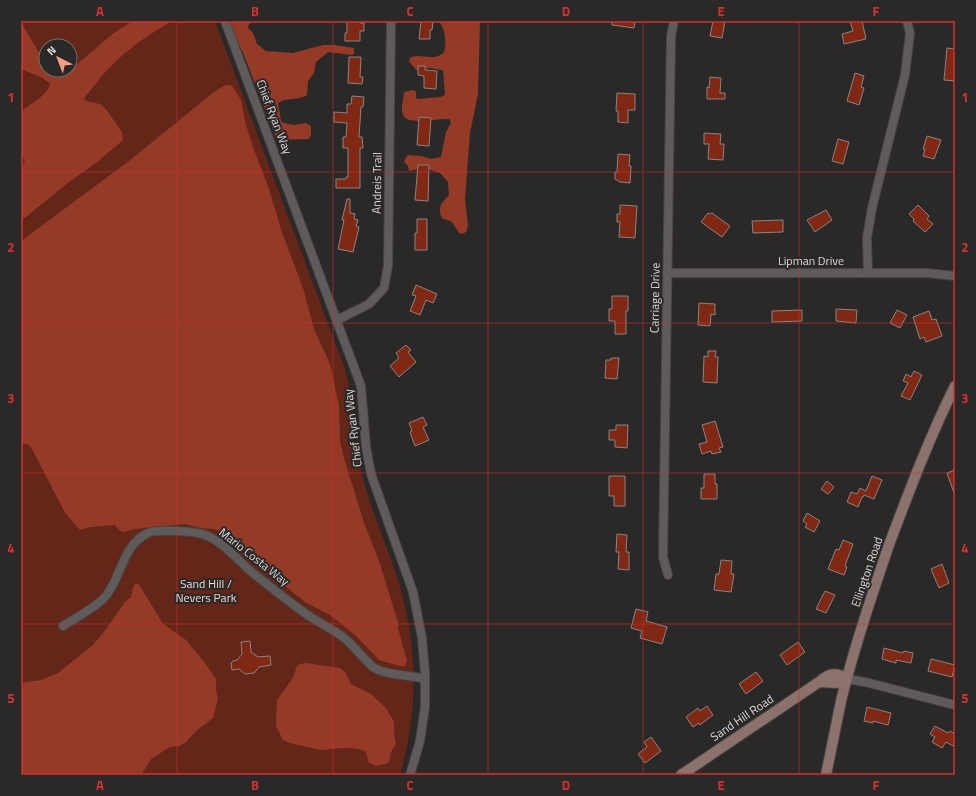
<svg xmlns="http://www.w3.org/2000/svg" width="976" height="796" viewBox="0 0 976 796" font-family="'Titillium Web',sans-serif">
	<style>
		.green { fill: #642618; fill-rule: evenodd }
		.forest { fill: #943a26 }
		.building { fill: #812814; stroke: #888584 }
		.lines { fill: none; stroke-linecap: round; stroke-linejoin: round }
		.street-casing { stroke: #484544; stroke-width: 10 }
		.secondary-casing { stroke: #484544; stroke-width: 12 }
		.street { stroke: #5e5b5a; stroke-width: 8 }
		.secondary { stroke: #8b726c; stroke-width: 10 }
		.grid { fill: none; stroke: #d63131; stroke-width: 1; stroke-opacity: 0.55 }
		.labels { text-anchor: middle; stroke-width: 4; stroke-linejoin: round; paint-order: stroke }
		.street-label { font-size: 12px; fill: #dbd9d8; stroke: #2b2828 }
		.park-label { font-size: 12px; fill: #f1d6d0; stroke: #2b2828 }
		.neatline { fill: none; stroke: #d63131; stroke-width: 1.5 }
		.grid-label { font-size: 13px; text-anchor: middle; font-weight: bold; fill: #d63131 }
	</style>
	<rect width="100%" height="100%" fill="#2b2828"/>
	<path class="green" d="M21 21H215L345 369C354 402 352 437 361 471 370 507 385 542 397 577 418 644 419 708 400 775H21ZM46 46H70V70H46Z"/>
	<g class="forest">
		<path d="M133 21H172C141 39 116 57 94 86 91 90 87 94 84 98L86 101 100 104 106 109 122 132 123 138 122 141 96 163 69 182 21 221V166L25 161 21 154V111C29 105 49 94 50 84L43 78 21 69V22L46 65V70C51 70 55 73 60 73 63 73 67 71 70 70L115 32Z"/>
		<path d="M228 21H254L249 24 248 28 253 33 257 44 266 51 293 53 323 45H335L354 48V54L352 55 328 52 316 62 314 73 308 81 307 95C298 101 286 97 278 103L281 121 284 123 294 125 306 123 311 126V135L309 139 281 140 276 138 244 55Z"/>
		<path d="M439 21H480L478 94 470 133 465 199 468 226 466 232 462 234 459 233 452 222 442 218C437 206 442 203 449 195L448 182 440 173 431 170 422 168 409 171 408 166 404 162 406 157 408 155 421 156 431 159 441 157 446 132 451 123 449 119C439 118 407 126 403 115 400 108 404 99 404 92L414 90 416 92V98L418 99 440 97 445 95 443 70 430 68 416 70 409 61 410 58C421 52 433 63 444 52 447 42 445 29 439 21Z"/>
		<path d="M225 85H230L233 87 241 100 245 122 254 150 268 186 282 232 304 291 314 329 330 364 339 406 340 441 344 458 364 523 379 561 398 622V628L407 661 406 664 403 667 379 660 355 635 330 615 305 602 275 578 237 540 215 529 200 528 185 524 134 529 125 532 120 531 115 525 90 527 80 530 65 513 31 447 27 444H21V241L129 161 214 92Z"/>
		<path d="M135 584H138L140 586 163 624 186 640 205 663 216 679V690L218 699 213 718 196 731 185 743 179 746 170 747 151 759 141 775H21V683L41 680 58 673 93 645 107 628 115 616 125 602 131 597 133 587Z"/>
		<path d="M306 663 340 668 345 672 351 684 371 694 386 708 394 722V735L396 744 391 752 390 758 388 763 376 766 368 762C367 758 368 754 364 751 352 745 332 750 320 750 315 749 311 747 307 747 298 745 291 744 283 740L276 726 277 700 293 678 297 666 300 664Z"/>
	</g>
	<g class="building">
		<path d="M347 21H360V23H364V31H360V41H345V33H347Z"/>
		<path d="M421 21H433L432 30H430V39H419Z"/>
		<path d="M612 21H635L634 28 612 25Z"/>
		<path d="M713 21H725L722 38 710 36Z"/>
		<path d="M850 21H862L866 39 844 44 842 34 853 31Z"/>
		<path d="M947 48 955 49V81L944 80Z"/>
		<path d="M349 57H361L360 77H363L362 84 348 83Z"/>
		<path d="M418 66H425V70L437 71 436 89 424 88V76L418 75Z"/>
		<path d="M855 73 864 76 861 87 864 88 859 105 847 101Z"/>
		<path d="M710 77 721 78 720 93H725V99H707V87L709 88Z"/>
		<path d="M617 93 635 94V110H628V123L618 122V111H616Z"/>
		<path d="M352 96 364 97 363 107H361L359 137H362L363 148H360V188H336V179H346V177H348V148H343V137H346L347 123 334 122V112L347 113V104H351Z"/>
		<path d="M419 117 431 118 429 146 417 145Z"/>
		<path d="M704 133 721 134 720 144H724L723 160 708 159 709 144H704Z"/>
		<path d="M927 136 941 140 934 159 923 156 925 149H923Z"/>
		<path d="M838 139 849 142 843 164 832 161Z"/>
		<path d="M618 154 630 155 629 166H631L630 183 620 182 615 179V172H617Z"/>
		<path d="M418 165H429L428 201 415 200Z"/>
		<path d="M347 199H350V213L355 214 354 219 358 220 356 226 359 227 353 252 338 249 344 220H342Z"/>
		<path d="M620 205 637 206 635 238 619 237 620 222H617V214H620Z"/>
		<path d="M918 205 929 216 927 219 933 224 925 232 913 221 914 219 909 214Z"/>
		<path d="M826 210 832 220 815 232 807 220Z"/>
		<path d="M708 213 710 214 712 213 730 226 722 237 701 222Z"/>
		<path d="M417 219H427V250H415V233H417Z"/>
		<path d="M783 220V232L753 233 752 221Z"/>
		<path d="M416 285 437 294 433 303 426 300 420 315 410 311 416 296 412 295Z"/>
		<path d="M612 296H628V311H626V334H615V321H609V309H612Z"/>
		<path d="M699 303 715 304V315L711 314 710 326 698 325Z"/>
		<path d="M836 309 857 310 856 323 836 321Z"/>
		<path d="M802 310V321L772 322V311Z"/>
		<path d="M897 310 907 315 900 328 890 323Z"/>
		<path d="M929 311 932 320 936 319 942 336 926 342 924 337 920 339 913 317Z"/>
		<path d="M406 345 411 350 408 352 416 362 399 377 390 366 399 358 396 353Z"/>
		<path d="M708 351H716L715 357H718L717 383 703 382 704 356 708 357Z"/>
		<path d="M611 358H619L617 379 605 378 606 360H611Z"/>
		<path d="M914 371 922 375 910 400 901 396 908 383 903 381 906 374 911 377Z"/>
		<path d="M423 417 427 425 423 427 429 440 415 446 410 432 412 431 409 423Z"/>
		<path d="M715 421 723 447 719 448 721 452 712 454 711 451 702 454 699 444 707 442 702 425Z"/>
		<path d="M616 425H628L627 448 615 447V440H609V430H616Z"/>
		<path d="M955 470V493H954L947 473Z"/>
		<path d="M704 474H715V484H717V499H701V488H704Z"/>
		<path d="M609 476H625V506H614V496H609Z"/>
		<path d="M872 476 882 480 874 499 864 495 863 497H862L858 507 847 502 851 492 857 494 860 488 866 491Z"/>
		<path d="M827 481 834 487 828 494 821 489Z"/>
		<path d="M807 513 820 521 814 532 805 527 807 524 803 521Z"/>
		<path d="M617 534 627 535 626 552H629V570L618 569 619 552H616Z"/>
		<path d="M843 540 853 544 845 566 847 567 844 575 828 569 836 549 839 550Z"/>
		<path d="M721 560 732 561 731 574H734L731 592 714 590 716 574H719Z"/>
		<path d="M942 564 949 583 939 588 931 569Z"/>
		<path d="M825 591 835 595 826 613 816 609Z"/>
		<path d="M636 609 648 612 646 621 667 627 662 644 640 638 642 631 631 628Z"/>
		<path d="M250 641 251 652 258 657 270 656 271 665 259 667 254 673 245 674 239 669 232 670 231 663 233 661 237 660 242 654 241 642Z"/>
		<path d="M798 642 805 652 787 665 780 655Z"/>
		<path d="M884 648 903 653 904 651 913 653 911 663 896 660V663L882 659Z"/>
		<path d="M931 659 955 665 952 677 928 671Z"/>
		<path d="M756 672 763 681 746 694 739 684Z"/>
		<path d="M707 706 713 715 700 725 699 723 693 727 686 717 698 708 700 711Z"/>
		<path d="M867 707 891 713 888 725 873 721V723L864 721Z"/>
		<path d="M935 726 948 733 950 731 955 734V747L946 742 942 748 932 742 935 737 930 734Z"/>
		<path d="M651 737 661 751 645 763 638 754 647 747 644 742Z"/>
	</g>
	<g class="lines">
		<defs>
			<g id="street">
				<path d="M225 21 361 386 366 447 371 474 413 592 422 638 425 673V707L420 741 410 775"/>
				<path d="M667 273H927L955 276"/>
				<path d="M868 273 867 238 872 208 905 75 910 33 907 21"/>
				<path d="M337 320 369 304 384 288 388 266 391 21"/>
				<path d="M668 575 663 557 671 36 674 21"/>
				<path d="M63 626C75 618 95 608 105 597 122 577 122 545 148 533 157 529 195 531 205 535 224 542 238 561 254 574 272 588 290 603 309 616 320 623 332 629 343 637 354 645 362 658 373 667 383 675 411 675 425 679"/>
				<path d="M847 679 865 682 955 705"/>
			</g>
			<g id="secondary">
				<path d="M681 775 819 682C828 673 836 671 847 679L838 683 819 682"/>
				<path d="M826 775C831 750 836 725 841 701 854 647 872 594 890 542 910 489 930 436 955 386"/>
			</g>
		</defs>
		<use href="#street" class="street-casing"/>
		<use href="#secondary" class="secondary-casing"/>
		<use href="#street" class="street"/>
		<use href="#secondary" class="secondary"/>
	</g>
	<path class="grid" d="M177 21V775M333 21V775M488 21V775M643 21V775M799 21V775M21 172H955M21 323H955M21 473H955M21 624H955"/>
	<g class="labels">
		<g class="street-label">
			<text transform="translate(274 117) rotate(69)" y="4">Chief Ryan Way</text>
			<text transform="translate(377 183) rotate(-89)" y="4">Andreis Trail</text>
			<text x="811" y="265">Lipman Drive</text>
			<text transform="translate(655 298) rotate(-89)" y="4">Carriage Drive</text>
			<text transform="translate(353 428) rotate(-97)" y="4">Chief Ryan Way</text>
			<text transform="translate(254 557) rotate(38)" y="4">Mario Costa Way</text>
			<text transform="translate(867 572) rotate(-71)" y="4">Ellington Road</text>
			<text transform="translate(742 718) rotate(-34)" y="4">Sand Hill Road</text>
		</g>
		<g class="park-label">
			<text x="206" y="588">Sand Hill /<tspan x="206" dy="14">Nevers Park</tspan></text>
		</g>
	</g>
	<rect width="976" height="796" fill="none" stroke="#2b2828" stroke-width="44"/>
	<g transform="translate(58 58) rotate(318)"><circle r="19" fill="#2b2828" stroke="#716f6e"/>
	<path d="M0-3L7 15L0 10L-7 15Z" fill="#f49e89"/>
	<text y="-6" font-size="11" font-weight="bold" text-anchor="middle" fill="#dbd9d8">N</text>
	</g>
	<rect x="22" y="22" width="932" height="752" class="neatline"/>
	<g class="grid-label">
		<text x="100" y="16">A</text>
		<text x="255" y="16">B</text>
		<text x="410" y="16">C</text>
		<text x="566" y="16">D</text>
		<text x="721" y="16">E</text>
		<text x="876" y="16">F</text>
		<text x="11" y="102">1</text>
		<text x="965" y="102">1</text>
		<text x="11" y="252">2</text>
		<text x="965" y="252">2</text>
		<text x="11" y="403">3</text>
		<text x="965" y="403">3</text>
		<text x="11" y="553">4</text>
		<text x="965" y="553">4</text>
		<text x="11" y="703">5</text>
		<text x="965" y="703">5</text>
		<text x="100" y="790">A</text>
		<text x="255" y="790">B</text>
		<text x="410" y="790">C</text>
		<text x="566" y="790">D</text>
		<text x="721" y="790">E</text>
		<text x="876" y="790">F</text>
	</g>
</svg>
